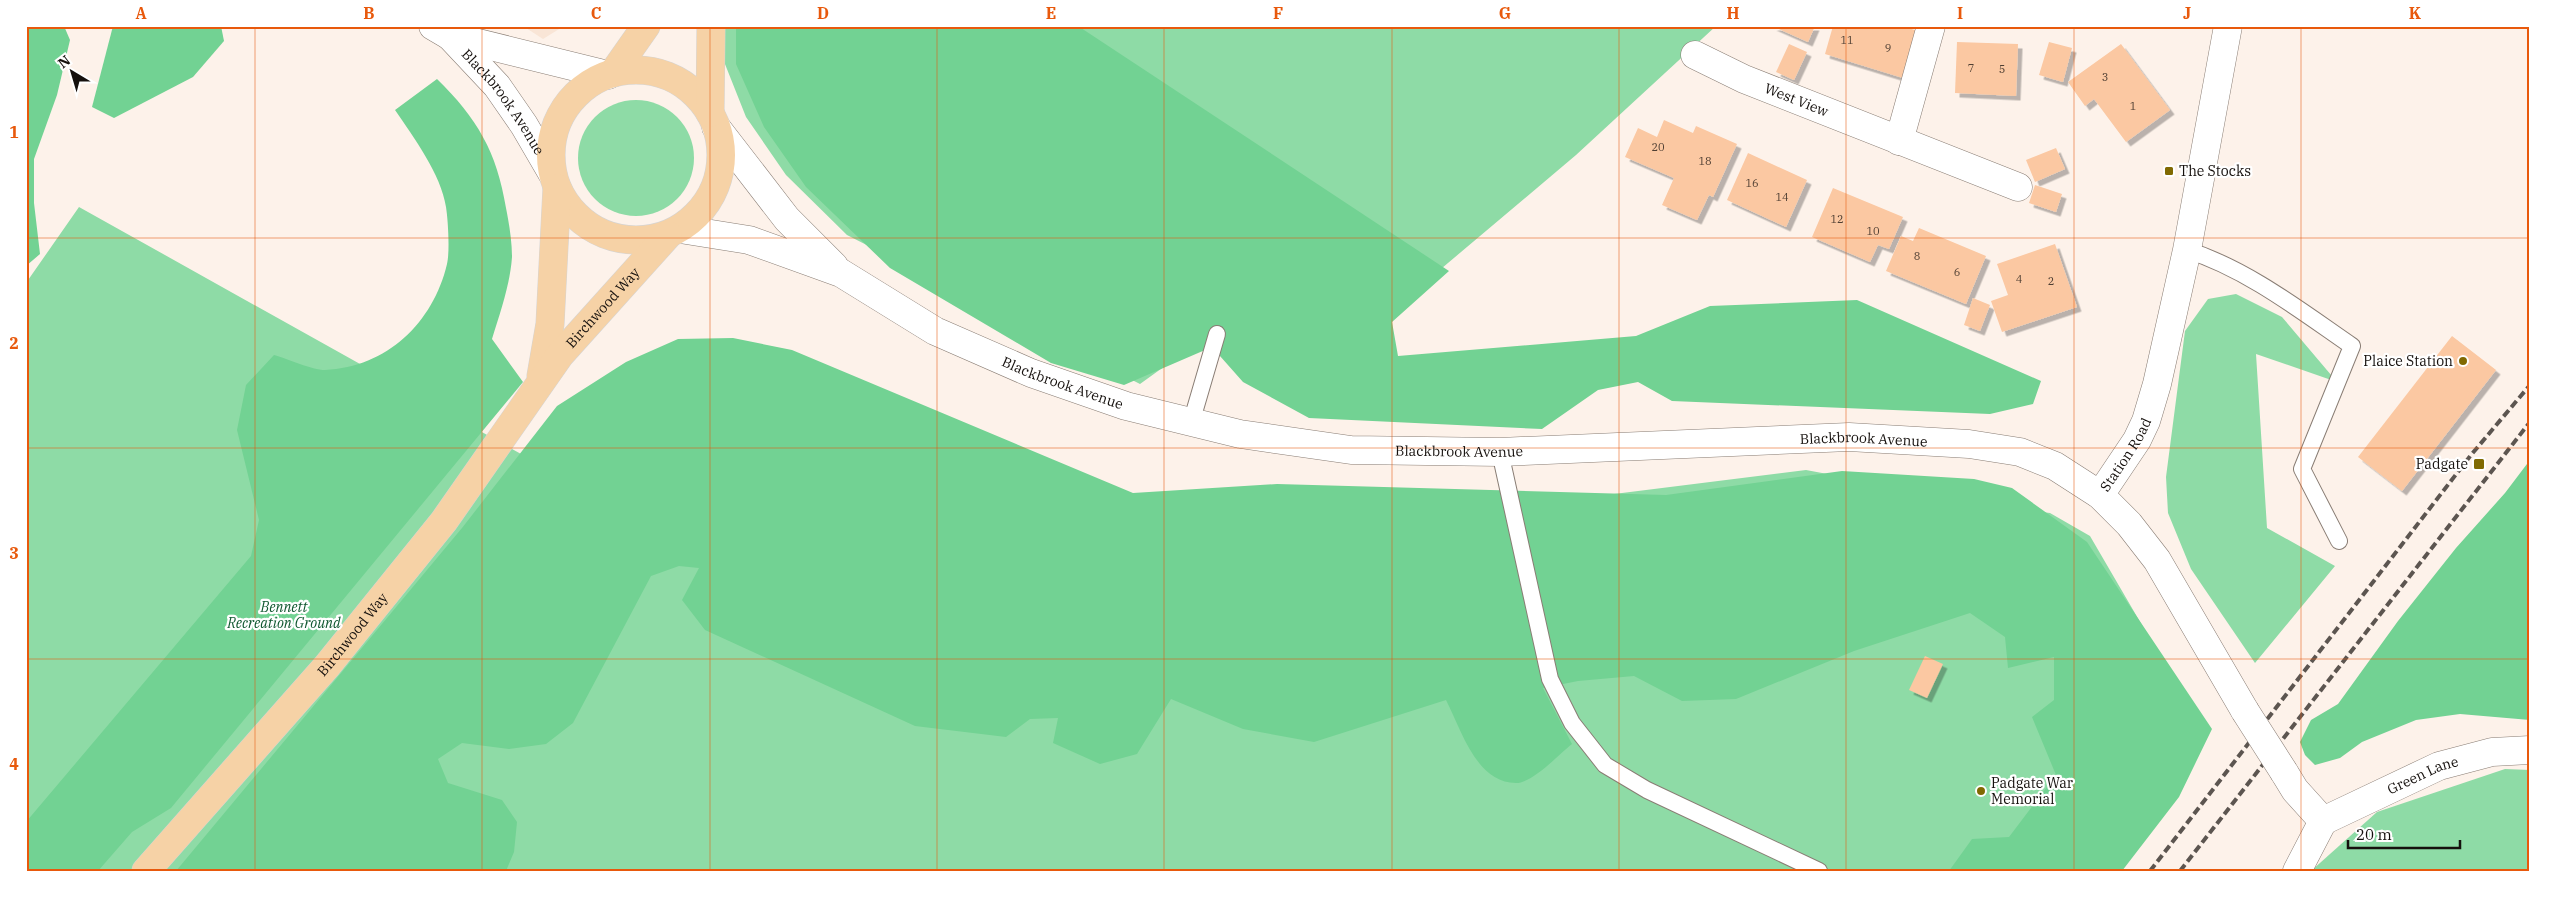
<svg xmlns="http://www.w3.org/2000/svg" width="2556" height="897" viewBox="0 0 2556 897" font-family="'IBM Plex Serif',serif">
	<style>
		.built { fill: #f9e5d6 }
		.green { fill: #8edba6 }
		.forest { fill: #72d293 }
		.building { fill: #fbc8a2; filter: url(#shadow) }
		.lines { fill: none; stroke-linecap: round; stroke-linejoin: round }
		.service-casing { stroke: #897d74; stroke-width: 18 }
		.minor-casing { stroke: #897d74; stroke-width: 29 }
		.tertiary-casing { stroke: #897d74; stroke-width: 29 }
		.primary-casing { stroke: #d5d4d3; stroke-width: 29 }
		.service { stroke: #fff; stroke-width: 16 }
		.minor { stroke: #fff; stroke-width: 28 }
		.tertiary { stroke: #fff; stroke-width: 28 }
		.primary { stroke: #f6d2a6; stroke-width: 28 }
		.rail { stroke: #5c5550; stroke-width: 4; stroke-dasharray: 8 4; stroke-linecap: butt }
		.tertiary-bridge-casing { stroke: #897d74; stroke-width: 29; stroke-linecap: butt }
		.tertiary-bridge { stroke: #fff; stroke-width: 28 }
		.grid { fill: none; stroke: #e8590c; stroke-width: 1; stroke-opacity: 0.55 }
		.poi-dot { fill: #806901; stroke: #fff; stroke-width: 2 }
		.labels { text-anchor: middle; stroke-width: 4.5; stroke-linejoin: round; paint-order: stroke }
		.number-label { font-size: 11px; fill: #4e3e32 }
		.street-label { font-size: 14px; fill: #15100d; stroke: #fff }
		.poi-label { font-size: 14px; fill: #15100d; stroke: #fff; text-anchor: start }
		.park-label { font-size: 14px; font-style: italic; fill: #0f572f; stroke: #fff }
		.neatline { fill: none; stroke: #e8590c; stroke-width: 2 }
		.grid-label { font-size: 16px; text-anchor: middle; font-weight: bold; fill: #e8590c }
	</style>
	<defs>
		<filter id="shadow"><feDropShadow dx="4.5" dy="4.5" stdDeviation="0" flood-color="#0004"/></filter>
	</defs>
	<rect width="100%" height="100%" fill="#fdf2ea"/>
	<path class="built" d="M523 26H564L543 39Z"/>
	<g class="green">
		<path d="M725 26H1716L1576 155 1288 398 1208 335 1140 384 847 235 786 175 746 117 721 54Z"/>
		<circle cx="636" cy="158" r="58"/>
		<path d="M79 207 548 469 1254 539 1806 470 2004 507 2050 513 2090 536 2199 723 2092 871H26V283Z"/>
		<path d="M2236 294 2282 317 2337 382 2256 354 2267 528 2335 566 2255 663 2191 569 2168 513 2166 477 2185 331 2208 299Z"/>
		<path d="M2505 769 2530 770V871H2311L2377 812Z"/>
	</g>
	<g class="forest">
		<path d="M26 26H64L70 40 57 95 34 159V203L40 254 26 266Z"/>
		<path d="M113 26H221L224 41 193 77 114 118 92 107Z"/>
		<path d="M736 26H1078L1449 271 1392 322 1398 356 1636 336 1710 306 1857 300 2041 381 2033 404 1990 414 1672 401 1638 382 1598 390 1542 429 1309 418 1243 382 1212 347 1124 385 1051 363 890 268 806 187 764 127 736 64Z"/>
		<path d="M437 79C477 118 497 152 506 208 509 223 512 241 512 257 510 285 500 313 492 339L523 382 171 808 132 832 98 871H26V822L251 556 259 520 237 430 246 385 274 355C288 359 312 370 325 370 387 367 433 323 447 264 450 251 448 220 446 207 441 174 414 138 395 110Z"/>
		<path d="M733 338 792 350 1133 493 1277 484 1666 495 1842 471 1974 479 2012 488 2087 542 2212 729 2179 797 2122 871H1949L1972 839 2009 837 2056 775 2032 717 2054 700V657L2008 668 2005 637 1970 613 1854 651 1736 699 1682 701 1634 676 1578 681 1543 688 1572 744C1559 754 1533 783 1516 783 1476 783 1461 729 1446 700L1314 742 1243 729 1171 699 1137 754 1100 764 1053 743 1058 718 1030 719 1006 737 915 726 705 630 682 600 699 568 679 566 651 576 573 723 546 744 509 749 462 743 438 759 448 783 502 800 517 822 514 852 506 871H176L462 528 557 406 626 362 678 339Z"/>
		<path d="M2530 460V720L2460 714 2416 720 2362 742 2340 758 2315 765 2305 755 2300 742 2311 720 2338 704 2398 621 2456 548 2505 493Z"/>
	</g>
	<g class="building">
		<path d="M1772 26H1815L1808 42Z"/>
		<path d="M1833 26H1902L1918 31 1903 78 1825 54Z"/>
		<path d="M1957 42 2018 44 2016 96 1955 93Z"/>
		<path d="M2049 42 2072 48 2063 82 2039 75Z"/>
		<path d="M1789 44 1807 52 1794 80 1776 72Z"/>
		<path d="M2121 44 2170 110 2126 142 2094 99 2085 106 2068 82Z"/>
		<path d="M1664 120 1693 133 1696 126 1737 144 1713 197 1709 195 1697 220 1662 205 1674 178 1625 157 1638 128 1657 137Z"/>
		<path d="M2056 148 2065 169 2035 182 2026 160Z"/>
		<path d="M1748 153 1807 180 1786 227 1727 200Z"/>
		<path d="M2035 185 2062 194 2056 212 2029 203Z"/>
		<path d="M1833 188 1903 217 1889 249 1878 245 1870 262 1812 237Z"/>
		<path d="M1919 228 1986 256 1966 304 1886 271 1901 236 1913 241Z"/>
		<path d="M2055 244 2077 307 2002 332 1991 301 2008 295 1997 264Z"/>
		<path d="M1973 298 1990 305 1980 331 1964 325Z"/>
		<path d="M2452 336 2496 370 2402 491 2358 457Z"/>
		<path d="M1925 656 1943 664 1927 698 1909 690Z"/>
	</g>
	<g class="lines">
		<defs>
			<g id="service">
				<path d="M2187 250C2247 269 2301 311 2352 346L2302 469 2339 541"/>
				<path d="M1191 423 1217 334"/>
				<path d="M1500 452 1550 679 1572 723 1605 765 1647 790 1819 871"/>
			</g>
			<g id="minor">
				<path id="s1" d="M1695 55 1744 79 2018 187"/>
				<path d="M1899 141 1931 26"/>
			</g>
			<g id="tertiary">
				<path d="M433 26 450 36 608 75"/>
				<path id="s2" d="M450 36 497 86 524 125 552 173"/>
				<path d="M716 127 787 219 834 266"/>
				<path id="s3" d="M680 229 749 240 841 273 935 331 1031 373 1126 406 1240 434 1351 450 1500 452 1849 437 1969 444 2020 452 2055 466 2100 495 2129 524 2157 560 2245 711"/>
				<path id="s4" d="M2100 495 2137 440 2146 421 2157 384 2187 250 2228 26"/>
				<path d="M2284 772 2295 790 2323 821"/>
				<path id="s5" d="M2323 821 2439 766 2492 752 2530 750"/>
				<path d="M2297 871 2323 821"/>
			</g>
			<g id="primary">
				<circle cx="636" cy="155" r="85"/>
				<path d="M613 73 646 26"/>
				<path d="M710 113 711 26"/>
				<path d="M541 376 550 324 557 188"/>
				<path id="s6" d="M146 871 327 666 444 521 560 355 668 235"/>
			</g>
		</defs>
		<use href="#service" class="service-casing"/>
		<use href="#minor" class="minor-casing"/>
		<use href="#tertiary" class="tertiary-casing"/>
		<use href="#primary" class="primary-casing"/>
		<use href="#service" class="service"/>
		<use href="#minor" class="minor"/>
		<use href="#tertiary" class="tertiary"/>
		<use href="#primary" class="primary"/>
		<g class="rail">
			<path d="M2150 871 2471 455 2530 385"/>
			<path d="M2180 871 2530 422"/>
		</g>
		<defs>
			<path id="tertiary-bridge" d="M2245 711 2284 772"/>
		</defs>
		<use href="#tertiary-bridge" class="tertiary-bridge-casing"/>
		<use href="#tertiary-bridge" class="tertiary-bridge"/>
	</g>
	<path class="grid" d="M255 26V871M482 26V871M710 26V871M937 26V871M1164 26V871M1392 26V871M1619 26V871M1846 26V871M2074 26V871M2301 26V871M26 238H2530M26 448H2530M26 659H2530"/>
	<g class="poi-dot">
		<rect x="2164" y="166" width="10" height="10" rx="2.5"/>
		<circle cx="2463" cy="361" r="5"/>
		<rect x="2473" y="458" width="12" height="12" rx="2.5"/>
		<circle cx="1981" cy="791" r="5"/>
	</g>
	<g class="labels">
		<g class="number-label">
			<text x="1847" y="44">11</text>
			<text x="1888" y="52">9</text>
			<text x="1971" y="72">7</text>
			<text x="2002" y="73">5</text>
			<text x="2105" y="81">3</text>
			<text x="2133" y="110">1</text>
			<text x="1658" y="151">20</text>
			<text x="1705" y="165">18</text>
			<text x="1752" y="187">16</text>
			<text x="1782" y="201">14</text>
			<text x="1837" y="223">12</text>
			<text x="1873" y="235">10</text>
			<text x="1917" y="260">8</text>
			<text x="1957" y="276">6</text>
			<text x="2019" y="283">4</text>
			<text x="2051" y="285">2</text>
		</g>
		<g class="street-label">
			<text dy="5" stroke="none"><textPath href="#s1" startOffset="111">West View</textPath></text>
			<text dy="5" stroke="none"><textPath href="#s2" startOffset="85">Blackbrook Avenue</textPath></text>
			<text dy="5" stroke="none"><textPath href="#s6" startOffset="726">Birchwood Way</textPath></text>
			<text dy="5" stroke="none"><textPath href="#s3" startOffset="416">Blackbrook Avenue</textPath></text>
			<text dy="5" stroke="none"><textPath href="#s3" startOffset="1226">Blackbrook Avenue</textPath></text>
			<text dy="5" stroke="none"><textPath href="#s3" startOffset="821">Blackbrook Avenue</textPath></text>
			<text dy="5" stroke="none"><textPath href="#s4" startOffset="48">Station Road</textPath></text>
			<text dy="5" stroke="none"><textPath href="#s6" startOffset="314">Birchwood Way</textPath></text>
			<text dy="5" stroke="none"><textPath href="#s5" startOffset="110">Green Lane</textPath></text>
		</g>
		<g class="poi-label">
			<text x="2179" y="176">The Stocks</text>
			<text x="2453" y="366" text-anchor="end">Plaice Station</text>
			<text x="2468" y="469" text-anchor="end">Padgate</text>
			<text x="1991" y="788">Padgate War<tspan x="1991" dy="16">Memorial</tspan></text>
		</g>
		<g class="park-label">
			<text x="284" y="612">Bennett<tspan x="284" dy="16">Recreation Ground</tspan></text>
		</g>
	</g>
	<rect width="2556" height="897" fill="none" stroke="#ffffff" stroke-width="55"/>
	<g transform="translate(72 72) rotate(322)" stroke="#ffffff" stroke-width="4" paint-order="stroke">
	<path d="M0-4L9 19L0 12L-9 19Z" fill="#15100d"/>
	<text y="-8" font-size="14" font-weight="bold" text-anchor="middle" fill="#15100d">N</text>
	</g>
	<path d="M2348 840v8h112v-8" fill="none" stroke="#15100d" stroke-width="2.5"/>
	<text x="2356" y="840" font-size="15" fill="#15100d" stroke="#ffffff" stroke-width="4" paint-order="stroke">20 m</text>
	<rect x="28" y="28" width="2500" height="842" class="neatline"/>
	<g class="grid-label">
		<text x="141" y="19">A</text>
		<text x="369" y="19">B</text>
		<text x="596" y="19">C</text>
		<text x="823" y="19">D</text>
		<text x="1051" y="19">E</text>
		<text x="1278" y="19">F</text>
		<text x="1505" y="19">G</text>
		<text x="1733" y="19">H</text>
		<text x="1960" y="19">I</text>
		<text x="2187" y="19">J</text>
		<text x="2415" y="19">K</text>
		<text x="14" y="138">1</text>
		<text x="14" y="349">2</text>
		<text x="14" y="559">3</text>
		<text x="14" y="770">4</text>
	</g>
</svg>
